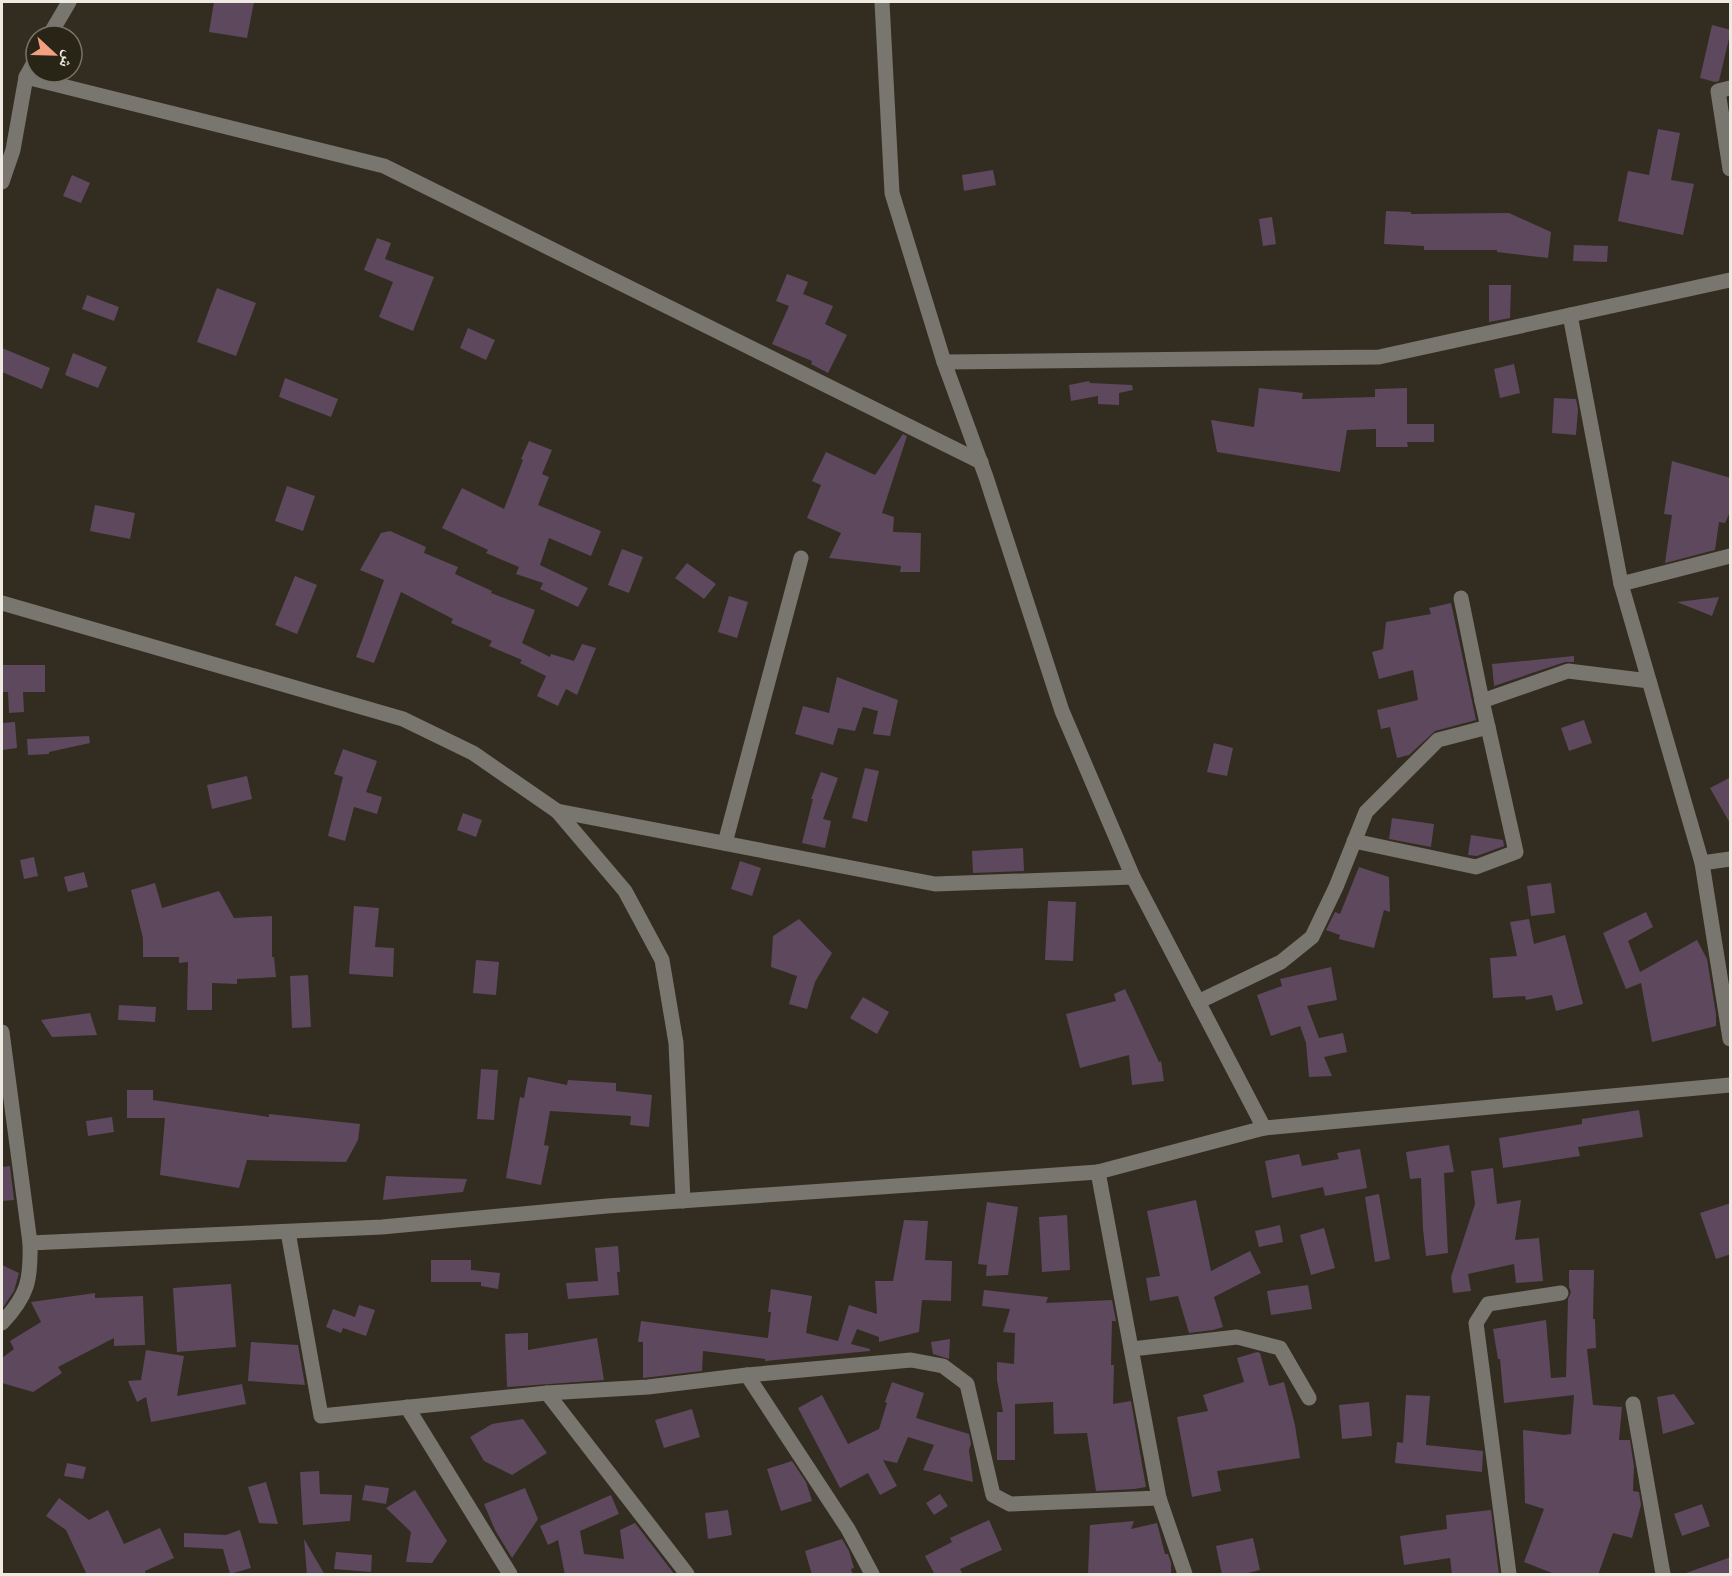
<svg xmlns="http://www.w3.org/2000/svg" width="1732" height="1576" viewBox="0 0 1732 1576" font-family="'Fira Sans Condensed','Noto Naskh Arabic',sans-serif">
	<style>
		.building { fill: #5d485d }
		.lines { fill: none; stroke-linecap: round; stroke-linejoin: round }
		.minor { stroke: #79756f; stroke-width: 15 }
	</style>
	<rect width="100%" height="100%" fill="#322d20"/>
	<g class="building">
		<path d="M214 2H254L247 38 209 32Z"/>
		<path d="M1712 25 1731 30 1719 81 1715 82 1700 78Z"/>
		<path d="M1658 129 1680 133 1671 180 1694 184 1683 235 1618 221 1628 171 1649 175Z"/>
		<path d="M993 170 996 185 964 191 962 175Z"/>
		<path d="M72 175 90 183 81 203 63 196Z"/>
		<path d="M1386 211 1411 212V214L1509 213 1551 232 1548 258 1497 252V250H1424V246L1384 244Z"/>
		<path d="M1272 217 1276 244 1263 246 1259 219Z"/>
		<path d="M377 238 391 243 385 259 434 277 413 331 379 317 393 282 364 270Z"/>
		<path d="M1574 245 1608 246 1607 262 1573 261Z"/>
		<path d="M787 274 808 282 803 294 833 306 825 324 847 335 828 373 811 364 812 361 772 344 789 306 776 301Z"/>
		<path d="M1489 285H1511L1510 318 1489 322Z"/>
		<path d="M217 288 256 303 236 356 197 342Z"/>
		<path d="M87 295 119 307 114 321 82 309Z"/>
		<path d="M468 328 495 340 486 360 460 348Z"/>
		<path d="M2 348 50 368 42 389 2 372Z"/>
		<path d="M73 353 107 367 98 388 65 375Z"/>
		<path d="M1514 364 1520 393 1500 398 1494 369Z"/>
		<path d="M285 378 338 399 331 417 279 397Z"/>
		<path d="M1089 381 1090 383 1132 385 1133 390 1119 393V405L1098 404V396L1071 401 1069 385Z"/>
		<path d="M1259 388 1303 393 1302 399 1375 397V389L1407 388V424H1434V442H1407L1408 447H1376V429L1347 430 1340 472 1217 452 1211 420 1254 427Z"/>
		<path d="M1554 398 1576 399 1578 409 1576 435 1552 433Z"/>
		<path d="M903 434 907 436 882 513 894 517 893 532 921 533 920 572H900L901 566 829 558 841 533 807 518 821 485 812 481 826 452 875 475Z"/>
		<path d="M529 441 552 450 542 474 549 477 538 505 601 531 591 556 549 538 540 565 588 588 578 607 540 589 543 583 516 574 519 567 486 553 488 550 442 528 462 488 504 509 523 460 521 459Z"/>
		<path d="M1672 461 1731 478V510L1725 523 1719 522 1715 550 1665 563 1672 515 1664 514Z"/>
		<path d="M287 486 315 496 303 531 275 521Z"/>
		<path d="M95 505 135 513 130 539 90 531Z"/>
		<path d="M390 531 426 547 424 553 458 567 455 574 492 591 491 593 535 610 522 643 550 657 551 654 574 661 582 644 596 648 577 695 566 689 558 706 537 696 546 676 520 663 522 660 489 646 492 641 451 623 453 619 401 592 374 663 356 657 384 580 360 570 381 533Z"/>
		<path d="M622 549 643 557 629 593 608 585Z"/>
		<path d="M687 563 716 584 704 599 675 578Z"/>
		<path d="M295 576 317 585 297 634 275 625Z"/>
		<path d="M729 596 748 602 737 638 718 632Z"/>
		<path d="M1719 597 1712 616 1677 602Z"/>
		<path d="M1451 603 1476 720 1435 731 1409 755 1397 758 1390 727 1381 729 1377 710 1418 700 1413 670 1379 679 1372 652 1383 649 1386 622 1431 614 1429 608Z"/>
		<path d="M1574 656V662H1565L1494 686 1492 664Z"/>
		<path d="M2 665H45V692H23L24 712 9 713 8 692H2Z"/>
		<path d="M837 677 898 700 890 736 873 734 878 711 863 707 855 731 838 728 833 745 795 734 803 706 829 713Z"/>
		<path d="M1584 720 1592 743 1569 751 1561 728Z"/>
		<path d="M15 722 17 748 2 750V723Z"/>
		<path d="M89 736 90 743 49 752V754L28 755 27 739Z"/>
		<path d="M1214 743 1233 748 1227 776 1207 772Z"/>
		<path d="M343 749 377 761 366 792 382 797 377 814 354 807 345 841 328 836 343 777 334 774Z"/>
		<path d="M865 768 879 771 867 822 852 818Z"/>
		<path d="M821 772 838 778 823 819 831 821 825 848 802 843 813 799H811Z"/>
		<path d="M247 776 252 799 212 809 207 785Z"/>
		<path d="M1731 777V825L1710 788Z"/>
		<path d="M463 813 482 820 476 837 457 830Z"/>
		<path d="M1392 818 1434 824 1431 847 1389 839Z"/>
		<path d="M1471 835 1503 840 1504 846 1477 856 1468 855Z"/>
		<path d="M1023 848 1024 871 973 873 972 851Z"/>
		<path d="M34 857 38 876 24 879 20 860Z"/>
		<path d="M740 861 761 868 752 896 731 889Z"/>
		<path d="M1359 867 1389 877 1390 912 1384 910 1374 948 1339 939 1340 935 1326 930 1335 912 1340 914Z"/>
		<path d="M84 872 88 887 68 892 64 877Z"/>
		<path d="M155 883 162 908 219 891 234 918 272 916V957H274L276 977 237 979V984L212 983V1010H187L188 962 179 963V957H143V938L131 890Z"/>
		<path d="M1551 883 1555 913 1531 916 1527 886Z"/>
		<path d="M1048 901 1076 902 1073 961 1045 960Z"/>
		<path d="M354 906 379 908 375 947 394 948 393 977 349 974Z"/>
		<path d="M1646 912 1653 927 1628 941 1640 972 1697 940 1707 959 1716 1014V1026L1652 1042 1641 983 1626 989 1603 933Z"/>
		<path d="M799 919 832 953 815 982 807 1009 789 1004 797 976 771 967 773 936Z"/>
		<path d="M1529 919 1534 944 1565 935 1583 1004 1556 1011 1552 995 1526 1000 1525 996 1493 998 1490 958 1517 956 1510 922Z"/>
		<path d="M476 960 499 962 496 995 473 993Z"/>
		<path d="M1331 967 1337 1000 1307 1006 1319 1038 1343 1033 1347 1052 1324 1057 1332 1076 1309 1077 1306 1043 1300 1026 1271 1036 1257 995 1282 986 1280 979Z"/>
		<path d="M308 975 311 1027 292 1028 290 976Z"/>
		<path d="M1125 989 1159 1062 1161 1061 1164 1081 1132 1085 1129 1055 1080 1068 1066 1014 1116 1001 1114 994Z"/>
		<path d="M863 997 889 1012 877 1034 850 1018Z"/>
		<path d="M119 1005 156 1007 155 1022 118 1020Z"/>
		<path d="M90 1013 97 1035 52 1037 41 1020Z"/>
		<path d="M481 1069 498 1070 494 1120 477 1119Z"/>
		<path d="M528 1077 567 1085 568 1080 616 1083V1091L652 1095 649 1127 630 1125 631 1116 550 1111 544 1145 549 1146 541 1185 506 1178 520 1097 524 1098Z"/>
		<path d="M127 1090H153V1100L269 1117V1114L360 1124 358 1140 346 1162 247 1160 239 1188 160 1175 165 1118H127Z"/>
		<path d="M1639 1110 1643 1137 1578 1147 1580 1156 1503 1168 1499 1138 1582 1124V1119Z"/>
		<path d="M112 1117 114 1132 88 1136 86 1121Z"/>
		<path d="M1449 1145 1454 1172 1444 1173 1448 1253 1426 1256 1423 1229 1421 1178 1410 1179 1406 1152Z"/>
		<path d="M1360 1149 1367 1188 1325 1196 1323 1187 1272 1198 1265 1161 1299 1154 1302 1166 1339 1159 1337 1153Z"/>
		<path d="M10 1166 14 1200 2 1201V1167Z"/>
		<path d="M1493 1168 1497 1204 1521 1200 1515 1240 1539 1238 1543 1281 1516 1283 1514 1264 1468 1274 1471 1291 1453 1293 1451 1277 1475 1204 1471 1171Z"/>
		<path d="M386 1176 467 1179 463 1192 383 1200Z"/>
		<path d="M1379 1194 1390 1259 1375 1262 1365 1197Z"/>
		<path d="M1196 1200 1211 1271 1250 1251 1261 1273 1214 1297 1223 1327 1213 1330 1189 1333 1178 1296 1150 1301 1146 1278 1160 1276 1147 1211Z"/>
		<path d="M987 1202 1018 1207 1008 1275 986 1276 987 1265 978 1264Z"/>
		<path d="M1731 1203V1254L1716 1259 1700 1213Z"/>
		<path d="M1067 1215 1070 1270 1042 1272 1039 1217Z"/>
		<path d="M904 1220 928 1221 925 1260 952 1261 951 1301 922 1300 919 1332 879 1342V1337L857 1329 851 1344 870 1349V1351L765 1361V1359L703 1351 702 1371 643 1378V1342H638L641 1321 768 1338 771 1312H768L771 1289 812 1296 806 1333 838 1341 849 1305 877 1314 875 1281H893Z"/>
		<path d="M1280 1225 1283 1242 1259 1247 1255 1231Z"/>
		<path d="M1324 1228 1335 1268 1311 1275 1300 1235Z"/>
		<path d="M618 1246 620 1272H617L619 1295 568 1299 566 1283 598 1281 595 1248Z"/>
		<path d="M431 1260H471V1270L500 1273 498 1289 481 1286V1282H431Z"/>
		<path d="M2 1265 19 1273 14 1291 2 1309Z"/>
		<path d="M1569 1270H1594L1593 1319H1595L1596 1348 1587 1349 1593 1405 1622 1407 1619 1440H1630L1634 1467 1633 1491 1639 1492 1641 1505 1632 1538 1613 1533 1598 1575H1557L1524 1562 1544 1509 1525 1503 1523 1430 1564 1435 1571 1434 1574 1395 1504 1403 1500 1359H1498L1493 1329 1546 1320 1551 1378 1566 1377 1568 1299 1571 1292 1569 1287Z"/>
		<path d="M231 1284 236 1347 177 1352 173 1288Z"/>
		<path d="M1308 1285 1312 1309 1271 1315 1267 1291Z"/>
		<path d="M984 1290 1048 1297 1046 1303 1112 1300 1116 1321H1112L1111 1365H1114L1113 1404 1131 1401 1146 1487 1134 1489 1096 1491 1087 1433 1054 1434 1053 1402 1015 1404V1460H997V1412H1003L997 1380V1362L1014 1364 1015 1333 1003 1332 1010 1309 982 1306Z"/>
		<path d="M95 1293V1298L143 1296 145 1345 114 1346V1338L58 1367 62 1373 33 1392 2 1383V1358L14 1349 10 1341 41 1322 31 1302Z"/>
		<path d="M359 1305 375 1310 366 1336 343 1328 341 1333 326 1327 333 1309 355 1317Z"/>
		<path d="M528 1333V1350L597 1338 604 1380 507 1387 505 1334Z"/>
		<path d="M950 1339 949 1359 933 1354 931 1342Z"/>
		<path d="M251 1342 298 1345 305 1385 248 1381Z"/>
		<path d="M146 1350 184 1356 177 1396 242 1384 246 1404 151 1422 146 1397 137 1402 128 1381 141 1380Z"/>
		<path d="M1257 1352 1260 1353 1269 1386 1284 1382 1295 1425 1300 1458 1217 1471 1221 1491 1192 1497 1177 1417 1208 1411 1203 1395 1244 1382 1237 1358Z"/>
		<path d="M892 1382 924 1393 916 1418 969 1434 971 1444 969 1450 973 1482 923 1470 934 1445 908 1437 897 1463 883 1460 897 1486 880 1495 868 1473 840 1488 798 1408 822 1395 848 1444 879 1429 887 1403 885 1402Z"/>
		<path d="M1674 1394 1695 1424 1663 1434 1657 1397Z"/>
		<path d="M1406 1395 1430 1396 1426 1445 1483 1451 1482 1472 1395 1463 1397 1442 1403 1443Z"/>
		<path d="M1369 1402 1372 1436 1342 1439 1339 1405Z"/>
		<path d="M692 1409 700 1437 664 1448 655 1420Z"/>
		<path d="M523 1419 547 1453 512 1475 484 1461 470 1437 492 1424Z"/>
		<path d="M792 1461 806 1482 812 1501 781 1511 767 1469Z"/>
		<path d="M67 1463 86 1467 83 1479 64 1476Z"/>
		<path d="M319 1471 320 1494 352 1495 350 1521 303 1525 300 1472Z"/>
		<path d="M266 1482 278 1524 259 1523 248 1487Z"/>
		<path d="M365 1485 389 1488 386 1504 362 1500Z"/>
		<path d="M525 1488 538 1519 512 1558 495 1530 484 1504Z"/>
		<path d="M415 1490 447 1541 432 1563 406 1562 411 1532 386 1508Z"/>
		<path d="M940 1494 948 1506 934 1515 926 1503Z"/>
		<path d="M611 1495 619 1514 580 1531 584 1554 624 1559 620 1530 635 1523 675 1575H565L558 1540 548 1545 540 1526Z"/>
		<path d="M59 1498 89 1520 108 1510 124 1544 160 1528 174 1558 145 1571 146 1575H87L66 1530 46 1516Z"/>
		<path d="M1702 1504 1710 1526 1682 1536 1674 1514Z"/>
		<path d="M728 1510 732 1535 708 1539 705 1513Z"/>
		<path d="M1491 1510 1499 1575H1452L1450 1558 1404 1565 1400 1536 1447 1529 1446 1515Z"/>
		<path d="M989 1520 1002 1550 960 1569 963 1575H935L925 1556 952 1542 950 1538Z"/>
		<path d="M1134 1521 1131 1529 1157 1523 1165 1554H1168L1171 1563V1574H1088L1090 1525Z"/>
		<path d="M240 1530 251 1568 230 1574 223 1549 184 1547V1533L226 1535Z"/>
		<path d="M1253 1538 1260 1570 1240 1575H1222L1216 1546Z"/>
		<path d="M304 1539 325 1575H307Z"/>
		<path d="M842 1539 849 1551 854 1568 851 1569 853 1575H812L805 1551Z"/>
		<path d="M336 1552 372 1555 371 1572 334 1569Z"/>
		<path d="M1731 1557V1575H1687L1686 1573Z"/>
	</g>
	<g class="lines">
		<g class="minor">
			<path d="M882 2 892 193 944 362 986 477 1062 711 1133 877 1264 1128"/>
			<path d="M49 36 69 2"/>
			<path d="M26 77 384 166 981 462"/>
			<path d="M1730 88 1718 91 1730 169"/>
			<path d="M2 182 13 150 26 77 36 59"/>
			<path d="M1570 315 1621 584"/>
			<path d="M944 362 1379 357 1730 280"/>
			<path d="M1461 598 1482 701"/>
			<path d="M2 603 403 719 473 753 557 811 625 891 662 960 676 1043 683 1201"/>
			<path d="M1488 727 1482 701 1568 671 1649 681"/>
			<path d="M557 811 935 884 1133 877"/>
			<path d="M725 843 801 558"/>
			<path d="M1730 859 1702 863 1730 1039"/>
			<path d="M1702 863 1621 584 1730 556"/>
			<path d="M1198 1002 1281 962 1312 937 1336 887 1366 812 1438 740 1488 727 1516 852 1476 867 1354 841"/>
			<path d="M2 1032 30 1243C31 1280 28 1295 2 1323"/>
			<path d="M1098 1172 1264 1128 1730 1085"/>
			<path d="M288 1232 321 1416 547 1393"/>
			<path d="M30 1243 382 1227 607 1206 1098 1172 1159 1498 1010 1504 993 1495 967 1384 943 1366 911 1360 747 1375"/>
			<path d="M1132 1349 1237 1337 1280 1348 1309 1398"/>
			<path d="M1633 1404 1663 1574"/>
			<path d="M407 1407 510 1574"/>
			<path d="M1159 1498 1185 1574"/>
			<path d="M687 1574 547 1393 648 1387 747 1375 848 1529 872 1574"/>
			<path d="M1509 1574 1476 1323 1488 1304 1561 1293"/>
		</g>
	</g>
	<rect width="1732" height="1576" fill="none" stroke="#eeeae2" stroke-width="6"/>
	<g transform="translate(54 54) rotate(112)"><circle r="28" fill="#282416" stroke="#777368" stroke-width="1.5"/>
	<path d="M0-4.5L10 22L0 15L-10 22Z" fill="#f3a082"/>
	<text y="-9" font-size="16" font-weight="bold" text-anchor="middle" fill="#eeeae2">ش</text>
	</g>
</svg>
